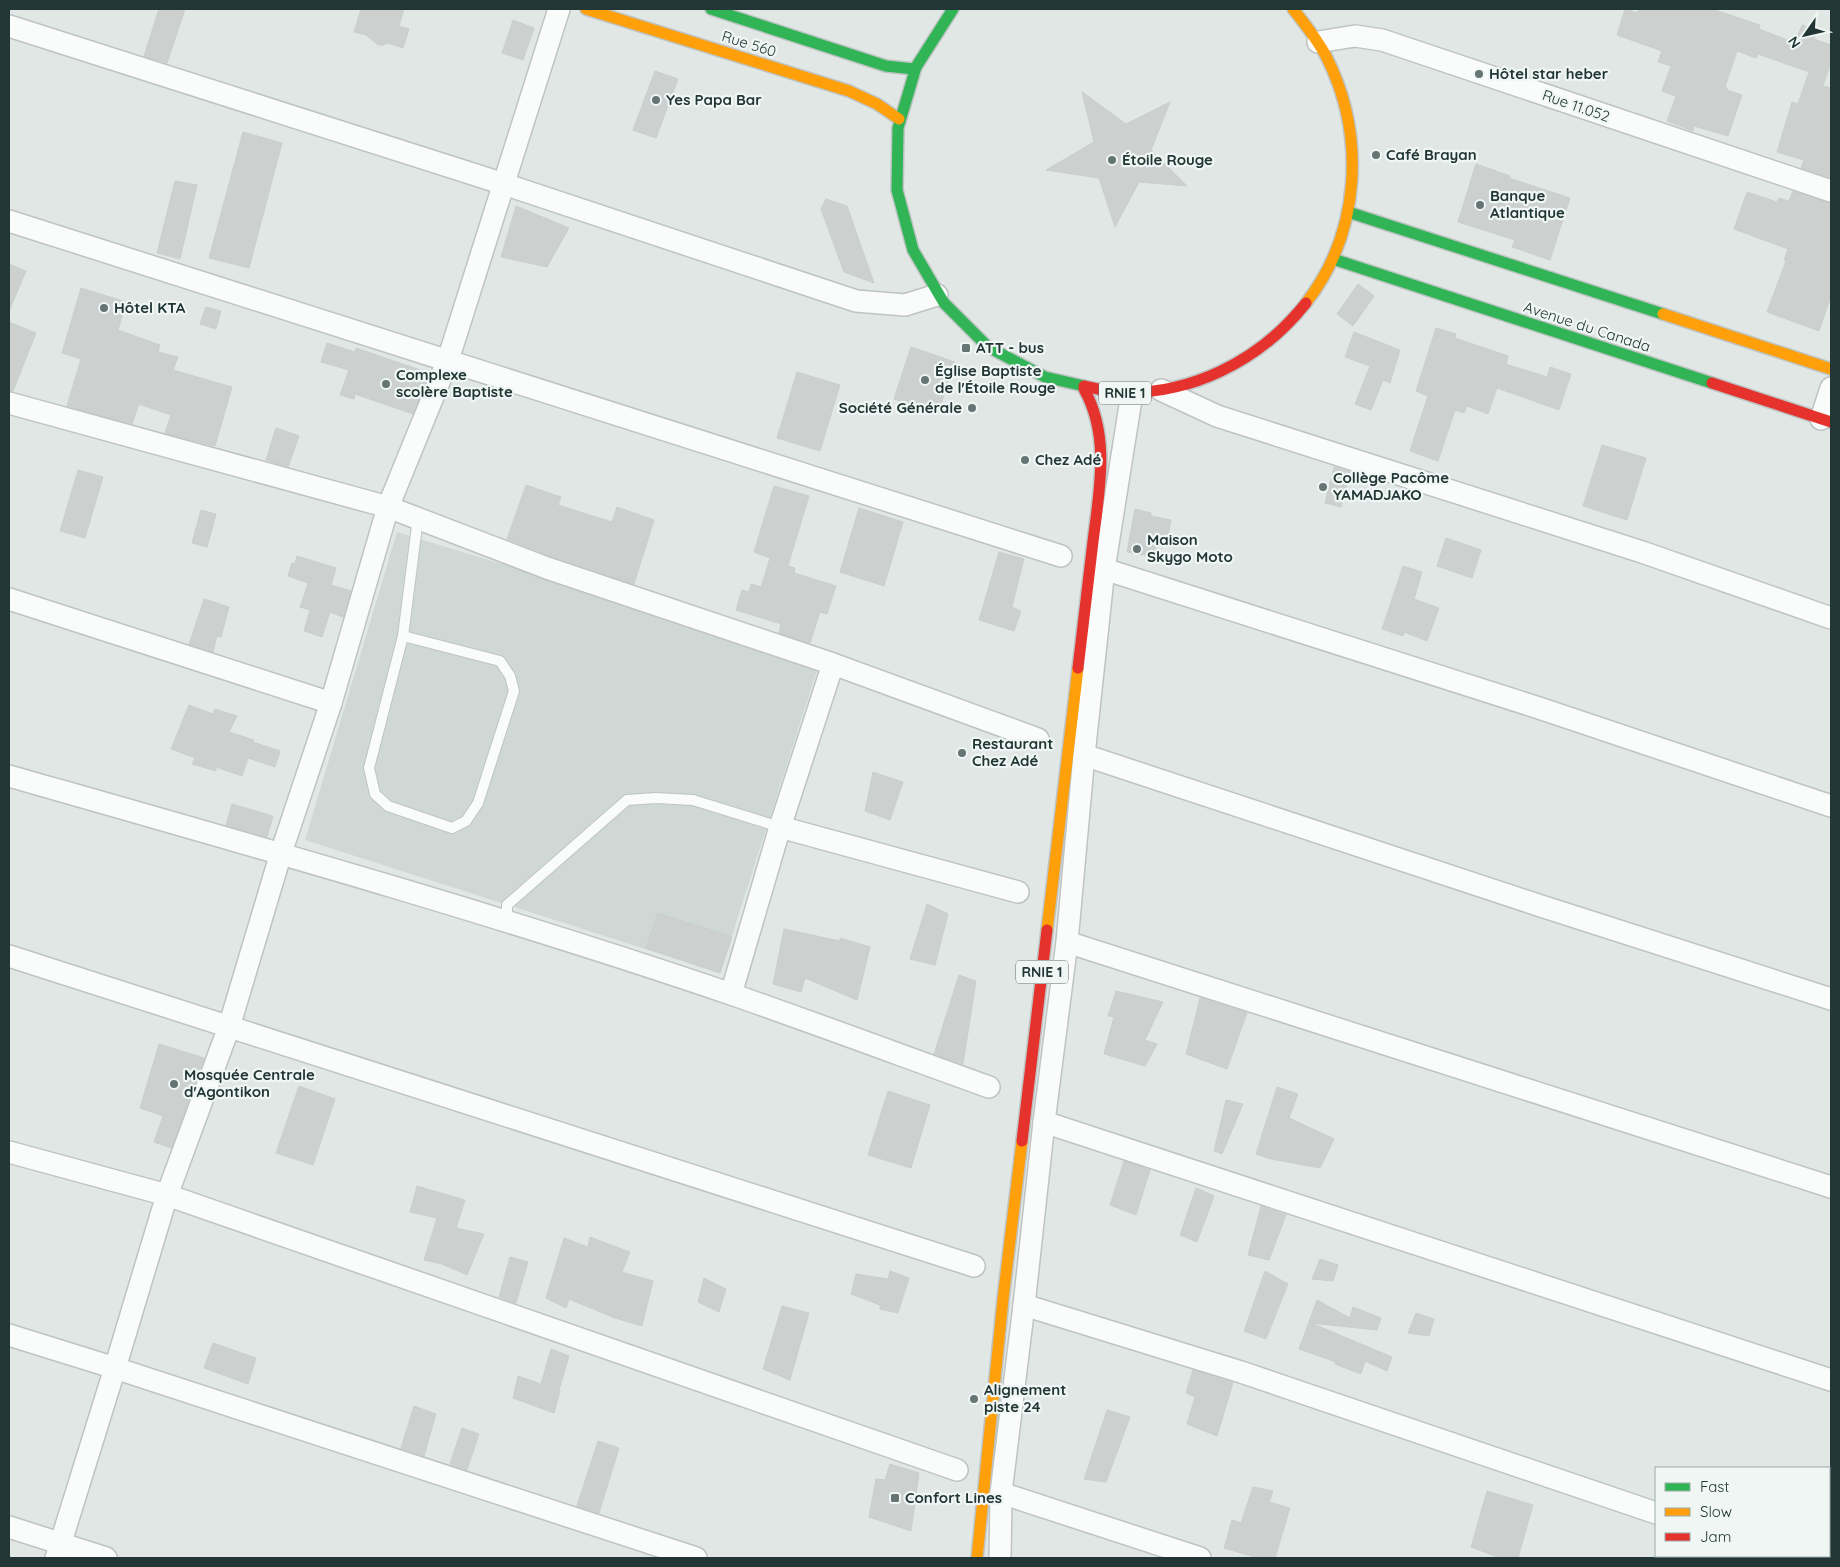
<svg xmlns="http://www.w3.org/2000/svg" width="1840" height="1567" viewBox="0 0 1840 1567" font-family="Quicksand,sans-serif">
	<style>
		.built { fill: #d0d8d5 }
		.building { fill: #ccd0cf; stroke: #cacfce }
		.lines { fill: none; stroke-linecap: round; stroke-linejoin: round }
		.lane-casing { stroke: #bec4c2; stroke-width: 12 }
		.street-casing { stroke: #bec4c2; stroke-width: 24 }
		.fast-casing { stroke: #bec4c3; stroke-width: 14 }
		.slow-casing { stroke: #bec4c3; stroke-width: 14 }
		.jam-casing { stroke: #bec4c3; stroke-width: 14 }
		.lane { stroke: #fafbfb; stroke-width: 10 }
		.street { stroke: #fafbfb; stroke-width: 21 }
		.fast { stroke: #30b455; stroke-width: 11 }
		.slow { stroke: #ff9f0a; stroke-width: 11 }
		.jam { stroke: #e5322d; stroke-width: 11 }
		.poi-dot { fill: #657573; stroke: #eff6f4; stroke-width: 2 }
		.labels { text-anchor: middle; stroke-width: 4.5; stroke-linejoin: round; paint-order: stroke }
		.shield { fill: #eff6f4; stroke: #60706e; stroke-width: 1 }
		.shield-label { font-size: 14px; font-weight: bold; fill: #223735 }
		.street-label { font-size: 15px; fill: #223735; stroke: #eff6f4 }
		.poi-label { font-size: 15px; font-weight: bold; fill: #223735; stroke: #eff6f4; text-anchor: start }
	</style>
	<rect width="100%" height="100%" fill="#e1e7e5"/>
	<path class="built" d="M397 532 820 661 720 973 305 840Z"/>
	<g class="building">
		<path d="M159 9H185L167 63 144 56Z"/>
		<path d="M361 9H404L399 26 409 29 403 48 388 43 384 45H378L366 35 354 32Z"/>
		<path d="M1625 9 1637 13 1638 9H1712L1760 25 1759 29 1795 43 1802 25 1817 30 1814 39 1831 45V62L1823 86 1831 88V178L1801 168 1804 160 1777 152 1792 102 1798 104 1809 72 1758 54 1756 58 1737 51 1725 87 1727 88V90L1742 95 1728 136 1694 126 1693 131 1667 121 1676 96 1662 91 1671 66 1658 62 1662 51 1617 35Z"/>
		<path d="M513 20 534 28 523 60 502 53Z"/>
		<path d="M655 71 678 79 656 138 633 130Z"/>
		<path d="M1082 92 1126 124 1170 102 1151 150 1187 186 1139 182 1115 227 1099 178 1046 170 1094 142Z"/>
		<path d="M243 132 282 143 249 268 209 258Z"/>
		<path d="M1476 164 1510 176 1509 178 1570 198 1550 260 1512 247 1515 240 1458 222Z"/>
		<path d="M175 181 197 185 180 259 157 253Z"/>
		<path d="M1793 191 1831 203V296L1819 331 1767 312 1786 261 1784 260 1788 249 1734 229 1747 192 1777 202 1779 198 1789 201Z"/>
		<path d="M826 199 847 206 874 283 844 272 821 209Z"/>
		<path d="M516 206 569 228 547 267 501 257Z"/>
		<path d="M9 264 26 271 9 311Z"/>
		<path d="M1358 284 1374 296 1353 326 1337 314Z"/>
		<path d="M81 288 126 302 118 330 160 345 158 352 178 357 173 370 232 387 215 446 165 433 171 415 139 404 132 424 67 406 81 359 62 353Z"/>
		<path d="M206 307 221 311 216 329 200 324Z"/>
		<path d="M9 322 36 333 13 391H9Z"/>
		<path d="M1436 328 1456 334 1455 338 1508 356 1506 364 1547 377 1550 367 1571 374 1559 410 1497 388 1488 414 1467 406 1464 413 1455 410 1438 461 1410 451 1428 396 1416 391Z"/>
		<path d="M1354 332 1400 350 1390 383 1383 380 1371 410 1355 404 1370 366 1345 357Z"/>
		<path d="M327 343 355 352 356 348 429 373 413 414 355 394 354 399 340 395 349 370 321 362Z"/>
		<path d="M911 347 955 362 938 413 894 399Z"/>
		<path d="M797 372 840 385 820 451 777 438Z"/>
		<path d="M276 428 299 436 288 467 266 460Z"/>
		<path d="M1602 445 1646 458 1627 520 1583 506Z"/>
		<path d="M1334 467 1350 472 1341 507 1325 503Z"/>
		<path d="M78 470 103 477 85 538 60 531Z"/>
		<path d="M526 485 561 497 558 505 612 522 617 507 654 520 634 584 551 556 507 539Z"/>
		<path d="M774 486 809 496 788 566 795 568 794 573 836 586 827 614 820 612 810 643 779 633 781 624 736 610 742 590 749 592 751 584 761 587 770 558 754 552Z"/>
		<path d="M859 508 903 522 884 586 840 572Z"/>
		<path d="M1135 509 1151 513V516L1171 520 1167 542 1157 540 1155 557 1127 552Z"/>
		<path d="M201 510 216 514 207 547 192 543Z"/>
		<path d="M1446 538 1481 550 1472 578 1437 566Z"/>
		<path d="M999 552 1024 559 1012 607 1021 611 1014 631 979 620Z"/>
		<path d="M297 556 336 568 331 585 351 591 343 617 330 612 322 637 304 631 310 610 300 607 308 583 288 576 292 563 295 564Z"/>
		<path d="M1403 566 1422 572 1414 599 1439 608 1427 641 1404 632 1403 636 1382 629Z"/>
		<path d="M204 599 229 607 221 637 217 636 213 652 189 644Z"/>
		<path d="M189 705 213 714 215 709 237 716 229 732 254 740 253 742 280 751 275 767 248 758 242 776 216 767V771L192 764 195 758 171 749Z"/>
		<path d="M873 772 903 782 890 820 865 811Z"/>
		<path d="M232 804 273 816 267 837 226 825Z"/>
		<path d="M927 904 948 914 935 965 910 959Z"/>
		<path d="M658 913 732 937 720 973 646 948Z"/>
		<path d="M784 929 840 941V938L870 947 857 1000 805 978 801 992 773 984Z"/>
		<path d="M959 975 976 981 963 1064 934 1054Z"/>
		<path d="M1116 991 1163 1002 1145 1040 1157 1044 1145 1066 1104 1054 1114 1017 1108 1016Z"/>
		<path d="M1200 998 1247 1013 1227 1069 1186 1054Z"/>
		<path d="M159 1044 204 1058 171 1148 154 1142 163 1116 140 1108Z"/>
		<path d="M299 1086 335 1099 313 1165 276 1153Z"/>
		<path d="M1277 1087 1298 1094 1289 1118 1334 1139 1320 1168 1271 1159 1256 1154Z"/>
		<path d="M888 1091 930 1105 911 1168 868 1155Z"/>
		<path d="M1226 1100 1243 1104 1222 1154 1214 1151Z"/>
		<path d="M1124 1161 1150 1170 1136 1215 1110 1205Z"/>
		<path d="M417 1186 465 1200 456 1228 484 1234 467 1275 442 1264 424 1260 437 1218 410 1212Z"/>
		<path d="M1196 1188 1214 1196 1197 1242 1180 1235Z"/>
		<path d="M1261 1206 1286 1215 1269 1260 1248 1255Z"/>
		<path d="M590 1237 630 1252 622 1272 653 1281 642 1326 615 1318 569 1299 566 1308 546 1298 564 1238 588 1247Z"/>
		<path d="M510 1257 528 1262 516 1303 499 1297Z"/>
		<path d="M1320 1259 1338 1265 1333 1281 1312 1279Z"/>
		<path d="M890 1271 909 1278 898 1313 880 1309V1305L851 1294 856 1274 888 1279Z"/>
		<path d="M1265 1271 1288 1284 1266 1339 1244 1331Z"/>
		<path d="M704 1278 726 1289 719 1312 698 1302Z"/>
		<path d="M1317 1300 1350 1318 1353 1307 1381 1318 1377 1330 1311 1323 1392 1357 1387 1371 1365 1361 1361 1374 1335 1364 1336 1362 1299 1349Z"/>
		<path d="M782 1306 809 1313 790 1380 763 1369Z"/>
		<path d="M1416 1313 1434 1319 1429 1336 1408 1333Z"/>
		<path d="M213 1343 256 1358 248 1384 204 1368Z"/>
		<path d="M551 1349 569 1356 559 1390 560 1391 554 1413 513 1398 518 1376 541 1384Z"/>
		<path d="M1193 1370 1233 1383 1217 1436 1187 1424 1195 1397 1186 1393Z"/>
		<path d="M414 1406 436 1414 424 1456 401 1448Z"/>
		<path d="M1107 1410 1130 1417 1106 1482 1084 1479Z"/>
		<path d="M462 1428 479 1434 467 1470 450 1464Z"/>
		<path d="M598 1441 619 1448 599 1513 577 1506Z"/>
		<path d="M890 1464 919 1473 911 1531 869 1517 876 1479 885 1480Z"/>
		<path d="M1253 1487 1273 1491 1269 1502 1290 1508 1275 1558H1258L1224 1548 1232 1520 1241 1523Z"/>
		<path d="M1487 1491 1533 1505 1518 1558H1500L1471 1547Z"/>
	</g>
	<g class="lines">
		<defs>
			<g id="lane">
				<path d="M403 636 500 661 510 676 514 691 478 803 466 821 452 828 388 806 375 794 369 768 403 636 418 518"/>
				<path d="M507 922V905L627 800 656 798 693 800 780 827"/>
			</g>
			<g id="street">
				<path d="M9 26 504 184 856 301 905 305 937 295"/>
				<path d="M1318 42 1355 36 1382 40 1831 191"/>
				<path d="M9 221 1061 556"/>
				<path d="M1161 390 1217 416 1642 552 1831 618"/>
				<path d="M9 403 388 507 547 568 833 664 1038 739"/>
				<path d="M1821 419 1831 388"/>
				<path d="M1104 569 1539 708 1831 806"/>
				<path d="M9 599 331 703"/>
				<path d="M1084 755 1541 906 1831 999"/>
				<path d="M9 776C251 845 493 913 731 994 817 1024 903 1056 989 1087"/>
				<path d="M780 827 1018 892"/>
				<path d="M1067 942 1831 1187"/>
				<path d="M9 956 974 1266"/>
				<path d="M731 994 780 827 833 664"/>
				<path d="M1044 1122 1831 1380"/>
				<path d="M9 1152 167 1195 957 1470"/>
				<path d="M1024 1305 1241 1372 1656 1513"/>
				<path d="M9 1335 115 1368 696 1558"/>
				<path d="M1001 1493 1200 1558"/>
				<path d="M9 1527 106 1558"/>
				<path d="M1782 1556 1790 1558"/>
				<path d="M56 1558 115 1368 167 1195 229 1027 281 853 331 703 388 507 448 360 559 9"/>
				<path d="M1000 1558 1001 1493 1024 1305 1044 1122 1067 942 1084 755 1104 569 1132 393"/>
			</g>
			<g id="fast">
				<path d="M711 9 886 66 914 69"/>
				<path d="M953 9 916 67 898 128 897 190 913 250 944 303 988 347 1045 377 1084 386"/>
				<path d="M1348 212 1663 314"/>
				<path d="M1333 259 1712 383"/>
			</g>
			<g id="slow">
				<path d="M586 9 849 91 877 104 899 119"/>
				<path d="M1293 9C1305 24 1317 39 1326 56 1366 135 1361 232 1306 303"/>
				<path d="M1663 314 1831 369"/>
				<path d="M1047 930 1078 668"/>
				<path d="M977 1558 1003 1299 1022 1141"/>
			</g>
			<g id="jam">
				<path d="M1712 383 1831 422"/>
				<path d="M1084 386C1094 388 1104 391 1114 392 1189 397 1260 361 1306 303"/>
				<path d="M1078 668C1083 629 1087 589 1092 550 1098 496 1112 439 1084 389"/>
				<path d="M1022 1141 1047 930"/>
			</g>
		</defs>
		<use href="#lane" class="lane-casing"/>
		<use href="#street" class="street-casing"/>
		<use href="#fast" class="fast-casing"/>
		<use href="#slow" class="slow-casing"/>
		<use href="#jam" class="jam-casing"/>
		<use href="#lane" class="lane"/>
		<use href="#street" class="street"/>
		<use href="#fast" class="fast"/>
		<use href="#slow" class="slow"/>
		<use href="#jam" class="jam"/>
	</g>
	<g class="poi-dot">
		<circle cx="1479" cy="74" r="5"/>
		<circle cx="656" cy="100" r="5"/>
		<circle cx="1376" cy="155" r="5"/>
		<circle cx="1112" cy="160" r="5"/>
		<circle cx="1480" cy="205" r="5"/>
		<circle cx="104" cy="308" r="5"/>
		<rect x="961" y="343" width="10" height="10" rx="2.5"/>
		<circle cx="925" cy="380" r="5"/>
		<circle cx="386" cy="384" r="5"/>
		<circle cx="972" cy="408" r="5"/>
		<circle cx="1025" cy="460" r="5"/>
		<circle cx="1323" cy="487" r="5"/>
		<circle cx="1137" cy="549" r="5"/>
		<circle cx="962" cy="753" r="5"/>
		<circle cx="174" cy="1084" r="5"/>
		<circle cx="974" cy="1399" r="5"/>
		<rect x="890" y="1493" width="10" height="10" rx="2.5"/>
	</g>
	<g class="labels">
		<g class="shield">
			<rect x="1099" y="381.5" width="52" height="23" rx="4"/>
			<rect x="1016" y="960.5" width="52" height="23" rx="4"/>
		</g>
		<g class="shield-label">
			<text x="1125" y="398">RNIE 1</text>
			<text x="1042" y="977">RNIE 1</text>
		</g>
		<g class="street-label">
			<text transform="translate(749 44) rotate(17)" y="5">Rue 560</text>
			<text transform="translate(1576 106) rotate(19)" y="5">Rue 11.052</text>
			<text transform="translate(1587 327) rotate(18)" y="5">Avenue du Canada</text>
		</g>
		<g class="poi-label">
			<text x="1489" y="79">Hôtel star heber</text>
			<text x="666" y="105">Yes Papa Bar</text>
			<text x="1386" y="160">Café Brayan</text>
			<text x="1122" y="165">Étoile Rouge</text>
			<text x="1490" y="201">Banque<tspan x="1490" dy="17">Atlantique</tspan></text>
			<text x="114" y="313">Hôtel KTA</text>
			<text x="976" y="353">ATT - bus</text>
			<text x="935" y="376">Église Baptiste<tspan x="935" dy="17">de l'Étoile Rouge</tspan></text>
			<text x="396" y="380">Complexe<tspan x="396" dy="17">scolère Baptiste</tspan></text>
			<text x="962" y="413" text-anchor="end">Société Générale</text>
			<text x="1035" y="465">Chez Adé</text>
			<text x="1333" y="483">Collège Pacôme<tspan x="1333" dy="17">YAMADJAKO</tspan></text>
			<text x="1147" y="545">Maison<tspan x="1147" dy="17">Skygo Moto</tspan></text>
			<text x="972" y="749">Restaurant<tspan x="972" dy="17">Chez Adé</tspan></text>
			<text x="184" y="1080">Mosquée Centrale<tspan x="184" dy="17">d'Agontikon</tspan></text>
			<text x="984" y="1395">Alignement<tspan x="984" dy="17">piste 24</tspan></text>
			<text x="905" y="1503">Confort Lines</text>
		</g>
	</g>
	<rect width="1840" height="1567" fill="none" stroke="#223735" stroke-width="20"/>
	<rect x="1655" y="1467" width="175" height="90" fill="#eff6f4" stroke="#9daaa8"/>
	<rect x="1665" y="1483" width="25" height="8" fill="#30b455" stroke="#9daaa8"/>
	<text x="1700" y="1492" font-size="15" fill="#223735">Fast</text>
	<rect x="1665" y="1508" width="25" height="8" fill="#ff9f0a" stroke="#9daaa8"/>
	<text x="1700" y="1517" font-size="15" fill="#223735">Slow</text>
	<rect x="1665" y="1533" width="25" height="8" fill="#e5322d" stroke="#9daaa8"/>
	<text x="1700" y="1542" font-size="15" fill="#223735">Jam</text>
	<g transform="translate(1805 35) rotate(236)" stroke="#eff6f4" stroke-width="4" paint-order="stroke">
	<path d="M0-4L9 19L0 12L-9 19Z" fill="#223735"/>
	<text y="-8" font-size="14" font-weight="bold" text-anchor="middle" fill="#223735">N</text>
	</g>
</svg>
